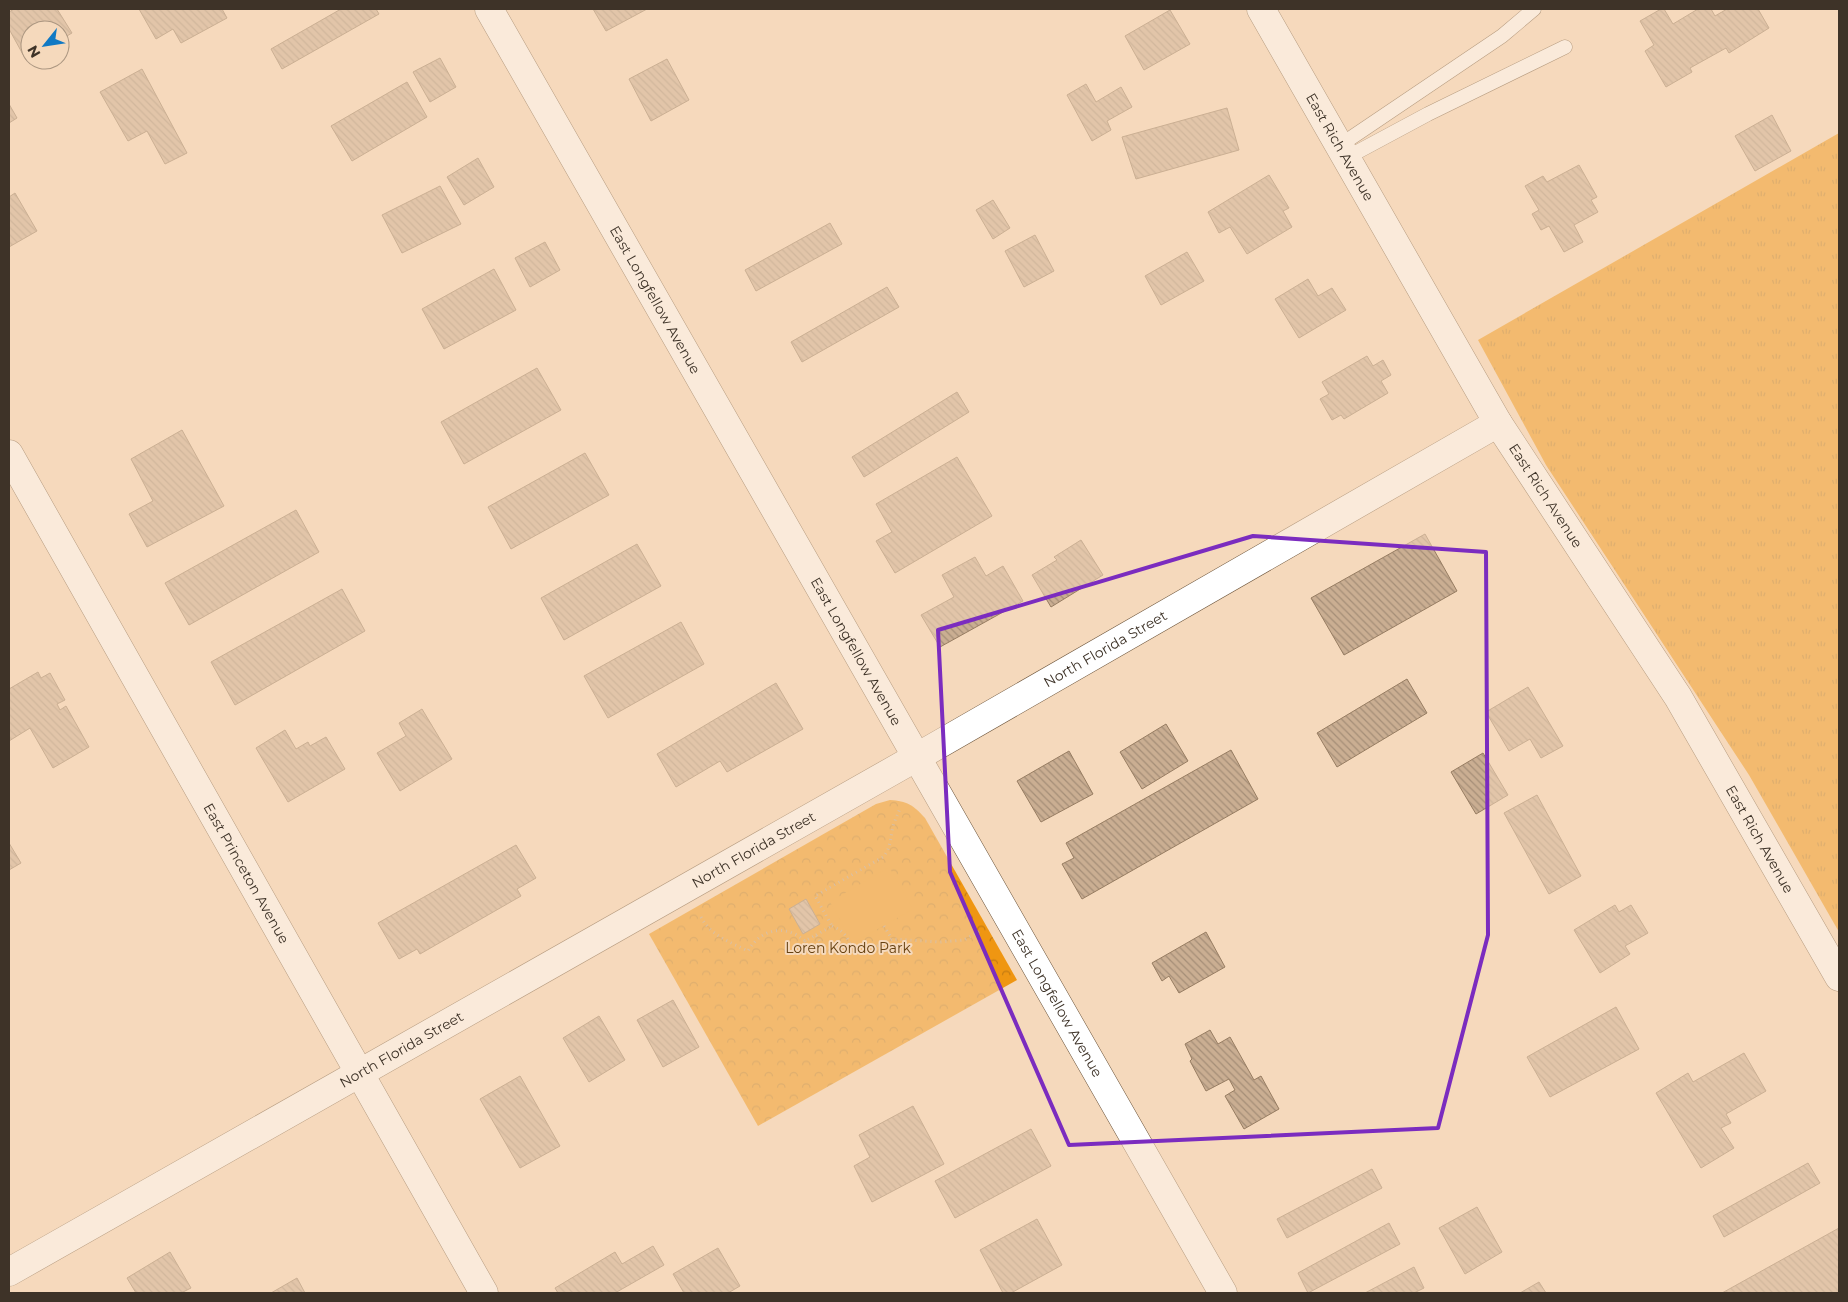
<svg xmlns="http://www.w3.org/2000/svg" width="1848" height="1302" viewBox="0 0 1848 1302" font-family="Montserrat,sans-serif">
	<style>
		.grass { fill: url(#grass-tufts) }
		.park { fill: url(#park-crowns) }
		.pitch { fill: #ef9612 }
		.building { fill: url(#building-back-hatch); stroke: #977d62 }
		.lines { fill: none; stroke-linecap: round; stroke-linejoin: round }
		.lane-casing { stroke: #6c543a; stroke-width: 15 }
		.street-casing { stroke: #6c543a; stroke-width: 29 }
		.path { stroke: #b7a18a; stroke-width: 3; stroke-dasharray: 1 4; stroke-linecap: butt }
		.lane { stroke: #fff; stroke-width: 14 }
		.street { stroke: #fff; stroke-width: 28 }
		.marked { fill: none; stroke: #7b2cbf; stroke-width: 4; stroke-linejoin: round }
		.labels { text-anchor: middle; stroke-width: 4; stroke-linejoin: round; paint-order: stroke }
		.street-label { font-size: 14px; fill: #3e3328; stroke: #f5d9bc }
		.park-label { font-size: 14px; fill: #664111; stroke: #f5d9bc }
	</style>
	<defs>
		<pattern id="grass-tufts" width="24" height="20" patternUnits="userSpaceOnUse" patternTransform="scale(1.25)"><rect width="24" height="20" fill="#ef9612"/><path d="M3 7l-1-3M5 7V3M7 7l1-3M15 17l-1-3M17 17v-4M19 17l1-3" fill="none" stroke="#c37b11"/></pattern>
		<pattern id="park-crowns" width="20" height="18" patternUnits="userSpaceOnUse" patternTransform="scale(1.25)"><rect width="20" height="18" fill="#ef9612"/><path d="M2 6a3 3 0 1 1 6 0M12 15a3 3 0 1 1 6 0" fill="none" stroke="#c37b11"/></pattern>
		<pattern id="building-back-hatch" width="6" height="6" patternUnits="userSpaceOnUse" patternTransform="scale(1.25)"><rect width="6" height="6" fill="#caae92"/><path d="M-1 5l2 2M0 0l6 6M5-1l2 2" fill="none" stroke="#a58e77"/></pattern>
	</defs>
	<rect width="100%" height="100%" fill="#f5d9bc"/>
	<path class="grass" d="M1839 133V932L1749 775 1546 465 1478 340Z"/>
	<path class="park" d="M890 800C907 801 913 805 925 818L1017 980 758 1126 649 934 876 804Z"/>
	<path class="pitch" d="M889 867 913 909 853 943 830 902Z"/>
	<g class="building">
		<path d="M14 9H57L72 33 60 40V30H30V58L26 60 9 29V12Z"/>
		<path d="M139 9H222L227 18 181 43 173 29 156 39Z"/>
		<path d="M341 9H376L379 14 282 69 271 49Z"/>
		<path d="M593 9H647L606 31Z"/>
		<path d="M1661 9H1664L1673 24 1698 9H1711L1715 16 1727 9H1758L1769 28 1729 53 1726 48 1690 68 1692 72 1666 87 1645 51 1654 45 1640 21Z"/>
		<path d="M1170 10 1190 44 1144 70 1125 36Z"/>
		<path d="M440 58 456 87 430 102 413 72Z"/>
		<path d="M667 59 689 100 651 121 629 79Z"/>
		<path d="M142 69 187 153 165 164 147 131 128 141 100 92Z"/>
		<path d="M407 82 427 117 352 161 331 126Z"/>
		<path d="M1086 84 1096 102 1121 87 1132 107 1107 121 1111 130 1092 141 1067 95Z"/>
		<path d="M9 104 17 118 9 123Z"/>
		<path d="M1227 108 1239 150 1136 179 1122 137Z"/>
		<path d="M1772 115 1791 151 1755 171 1735 136Z"/>
		<path d="M478 158 494 187 464 205 447 177Z"/>
		<path d="M1579 165 1597 197 1591 200 1598 212 1574 225 1583 242 1564 252 1549 226 1541 230 1532 214 1539 210 1525 186 1543 176 1547 182Z"/>
		<path d="M1269 175 1289 208 1283 211 1292 227 1247 254 1230 227 1219 233 1208 212Z"/>
		<path d="M440 186 461 224 402 253 382 215Z"/>
		<path d="M15 193 37 231 9 247V197Z"/>
		<path d="M993 200 1010 228 993 239 976 210Z"/>
		<path d="M830 223 842 244 756 291 745 270Z"/>
		<path d="M1035 235 1054 271 1024 287 1005 251Z"/>
		<path d="M545 242 560 270 530 287 515 258Z"/>
		<path d="M1187 252 1204 281 1161 305 1145 276Z"/>
		<path d="M494 269 516 310 444 349 422 309Z"/>
		<path d="M1308 279 1318 296 1332 288 1346 310 1299 338 1275 299Z"/>
		<path d="M887 287 899 307 802 362 791 342Z"/>
		<path d="M1367 356 1373 366 1383 360 1391 375 1381 381 1388 393 1344 419 1341 415 1332 420 1320 399 1329 394 1322 382Z"/>
		<path d="M537 368 561 410 464 464 441 422Z"/>
		<path d="M957 392 969 412 864 477 852 457Z"/>
		<path d="M182 430 224 506 147 547 129 514 153 501 131 459Z"/>
		<path d="M585 453 609 495 511 549 488 507Z"/>
		<path d="M957 457 992 516 895 573 876 541 892 532 876 504Z"/>
		<path d="M296 510 319 552 189 625 165 583Z"/>
		<path d="M1425 534 1457 591 1344 655 1311 598Z"/>
		<path d="M1081 540 1103 575 1051 607 1032 575 1057 560 1054 557Z"/>
		<path d="M637 544 661 586 564 640 541 598Z"/>
		<path d="M975 557 986 576 1003 566 1023 601 940 647 921 615 954 597 942 575Z"/>
		<path d="M342 589 365 631 235 705 211 662Z"/>
		<path d="M681 622 704 664 608 718 584 676Z"/>
		<path d="M38 672 41 678 50 673 65 700 57 704 60 710 66 706 89 747 53 768 30 728 9 741V689Z"/>
		<path d="M1407 679 1427 713 1337 767 1317 733Z"/>
		<path d="M776 683 803 729 727 772 720 761 676 787 657 754Z"/>
		<path d="M1528 687 1563 746 1541 758 1530 739 1509 751 1486 712Z"/>
		<path d="M422 709 452 759 400 791 377 753 406 736 399 723Z"/>
		<path d="M1166 724 1188 761 1142 789 1120 752Z"/>
		<path d="M285 730 296 749 308 742 310 746 326 737 345 769 288 802 256 748Z"/>
		<path d="M1231 750 1258 799 1082 899 1062 864 1074 858 1066 843Z"/>
		<path d="M1069 751 1093 794 1041 822 1017 781Z"/>
		<path d="M1483 753 1508 795 1476 814 1451 772Z"/>
		<path d="M1537 795 1581 876 1549 894 1504 813Z"/>
		<path d="M9 843 21 863 9 870Z"/>
		<path d="M516 845 536 878 517 889 521 896 420 954 417 949 399 959 378 923Z"/>
		<path d="M806 899 820 924 803 934 789 909Z"/>
		<path d="M1615 905 1619 912 1631 905 1648 933 1625 946 1630 954 1600 973 1574 930Z"/>
		<path d="M1206 932 1225 967 1179 993 1169 976 1162 981 1152 963Z"/>
		<path d="M673 1000 699 1047 663 1067 637 1020Z"/>
		<path d="M1616 1007 1639 1049 1550 1097 1527 1057Z"/>
		<path d="M599 1016 625 1060 589 1082 563 1038Z"/>
		<path d="M1210 1030 1218 1044 1230 1037 1254 1080 1261 1076 1279 1109 1244 1129 1225 1096 1235 1090 1229 1079 1206 1091 1190 1061 1192 1059 1185 1044Z"/>
		<path d="M1744 1053 1766 1091 1726 1114 1731 1123 1721 1128 1734 1148 1701 1168 1656 1093 1688 1073 1693 1082Z"/>
		<path d="M520 1076 560 1146 520 1168 480 1099Z"/>
		<path d="M913 1106 944 1164 872 1202 854 1166 870 1157 859 1135Z"/>
		<path d="M1031 1129 1051 1166 955 1218 935 1181Z"/>
		<path d="M1808 1163 1820 1183 1724 1237 1713 1216Z"/>
		<path d="M1372 1169 1382 1188 1287 1238 1277 1219Z"/>
		<path d="M1477 1207 1502 1252 1465 1274 1439 1228Z"/>
		<path d="M1037 1219 1062 1265 1011 1293H1003L980 1250Z"/>
		<path d="M1389 1223 1400 1244 1308 1293 1298 1273Z"/>
		<path d="M1839 1228V1293H1722Z"/>
		<path d="M653 1246 664 1265 615 1293H558L555 1288 615 1252 622 1264Z"/>
		<path d="M718 1248 740 1286 728 1293H684L673 1274Z"/>
		<path d="M170 1252 191 1288 181 1293H136L127 1278Z"/>
		<path d="M1414 1267 1424 1288 1414 1293H1365Z"/>
		<path d="M297 1278 305 1293H271Z"/>
		<path d="M1539 1282 1546 1293H1520Z"/>
	</g>
	<g class="lines">
		<defs>
			<g id="lane">
				<path d="M1339 146 1502 36 1534 9"/>
				<path d="M1346 158 1428 114 1565 47"/>
			</g>
			<g id="street">
				<path id="s1" d="M489 9 1223 1293"/>
				<path id="s2" d="M1261 9 1498 423 1678 697 1839 977"/>
				<path id="s3" d="M9 454 484 1293"/>
				<path id="s4" d="M9 1272 917 757 1498 423"/>
			</g>
		</defs>
		<use href="#lane" class="lane-casing"/>
		<use href="#street" class="street-casing"/>
		<g class="path">
			<path d="M701 917C711 936 730 942 748 951 761 928 786 924 805 941L816 935 823 947 829 951 841 954 867 951 892 939 940 942 964 940 980 931"/>
			<path d="M832 926C845 931 850 940 852 953"/>
			<path d="M884 926 892 939"/>
			<path d="M816 935 832 926 815 896 883 857C892 847 890 835 894 823 896 817 899 813 900 807"/>
			<path d="M805 941 813 954"/>
		</g>
		<use href="#lane" class="lane"/>
		<use href="#street" class="street"/>
	</g>
	<path d="M0 0H1848V1302H0ZM1253 536 1486 552 1488 935 1438 1128 1069 1145 950 872 938 630Z" fill="#f5d9bc" fill-opacity=".55" fill-rule="evenodd"/>
	<path class="marked" d="M1253 536 1486 552 1488 935 1438 1128 1069 1145 950 872 938 630Z"/>
	<g class="labels">
		<g class="street-label">
			<text dy="5" stroke="none"><textPath href="#s2" startOffset="159">East Rich Avenue</textPath></text>
			<text dy="5" stroke="none"><textPath href="#s1" startOffset="335">East Longfellow Avenue</textPath></text>
			<text dy="5" stroke="none"><textPath href="#s2" startOffset="564">East Rich Avenue</textPath></text>
			<text dy="5" stroke="none"><textPath href="#s4" startOffset="1261">North Florida Street</textPath></text>
			<text dy="5" stroke="none"><textPath href="#s1" startOffset="740">East Longfellow Avenue</textPath></text>
			<text dy="5" stroke="none"><textPath href="#s2" startOffset="969">East Rich Avenue</textPath></text>
			<text dy="5" stroke="none"><textPath href="#s4" startOffset="856">North Florida Street</textPath></text>
			<text dy="5" stroke="none"><textPath href="#s3" startOffset="482">East Princeton Avenue</textPath></text>
			<text dy="5" stroke="none"><textPath href="#s1" startOffset="1145">East Longfellow Avenue</textPath></text>
			<text dy="5" stroke="none"><textPath href="#s4" startOffset="451">North Florida Street</textPath></text>
		</g>
		<g class="park-label">
			<text x="848" y="953">Loren Kondo Park</text>
		</g>
	</g>
	<rect width="1848" height="1302" fill="none" stroke="#3e3328" stroke-width="20"/>
	<g transform="translate(45 45) rotate(240)"><circle r="24" fill="#f5d9bc" stroke="#ac9781"/>
	<path d="M0-4L9 19L0 12L-9 19Z" fill="#1079c4"/>
	<text y="-8" font-size="14" font-weight="bold" text-anchor="middle" fill="#3e3328">N</text>
	</g>
</svg>
